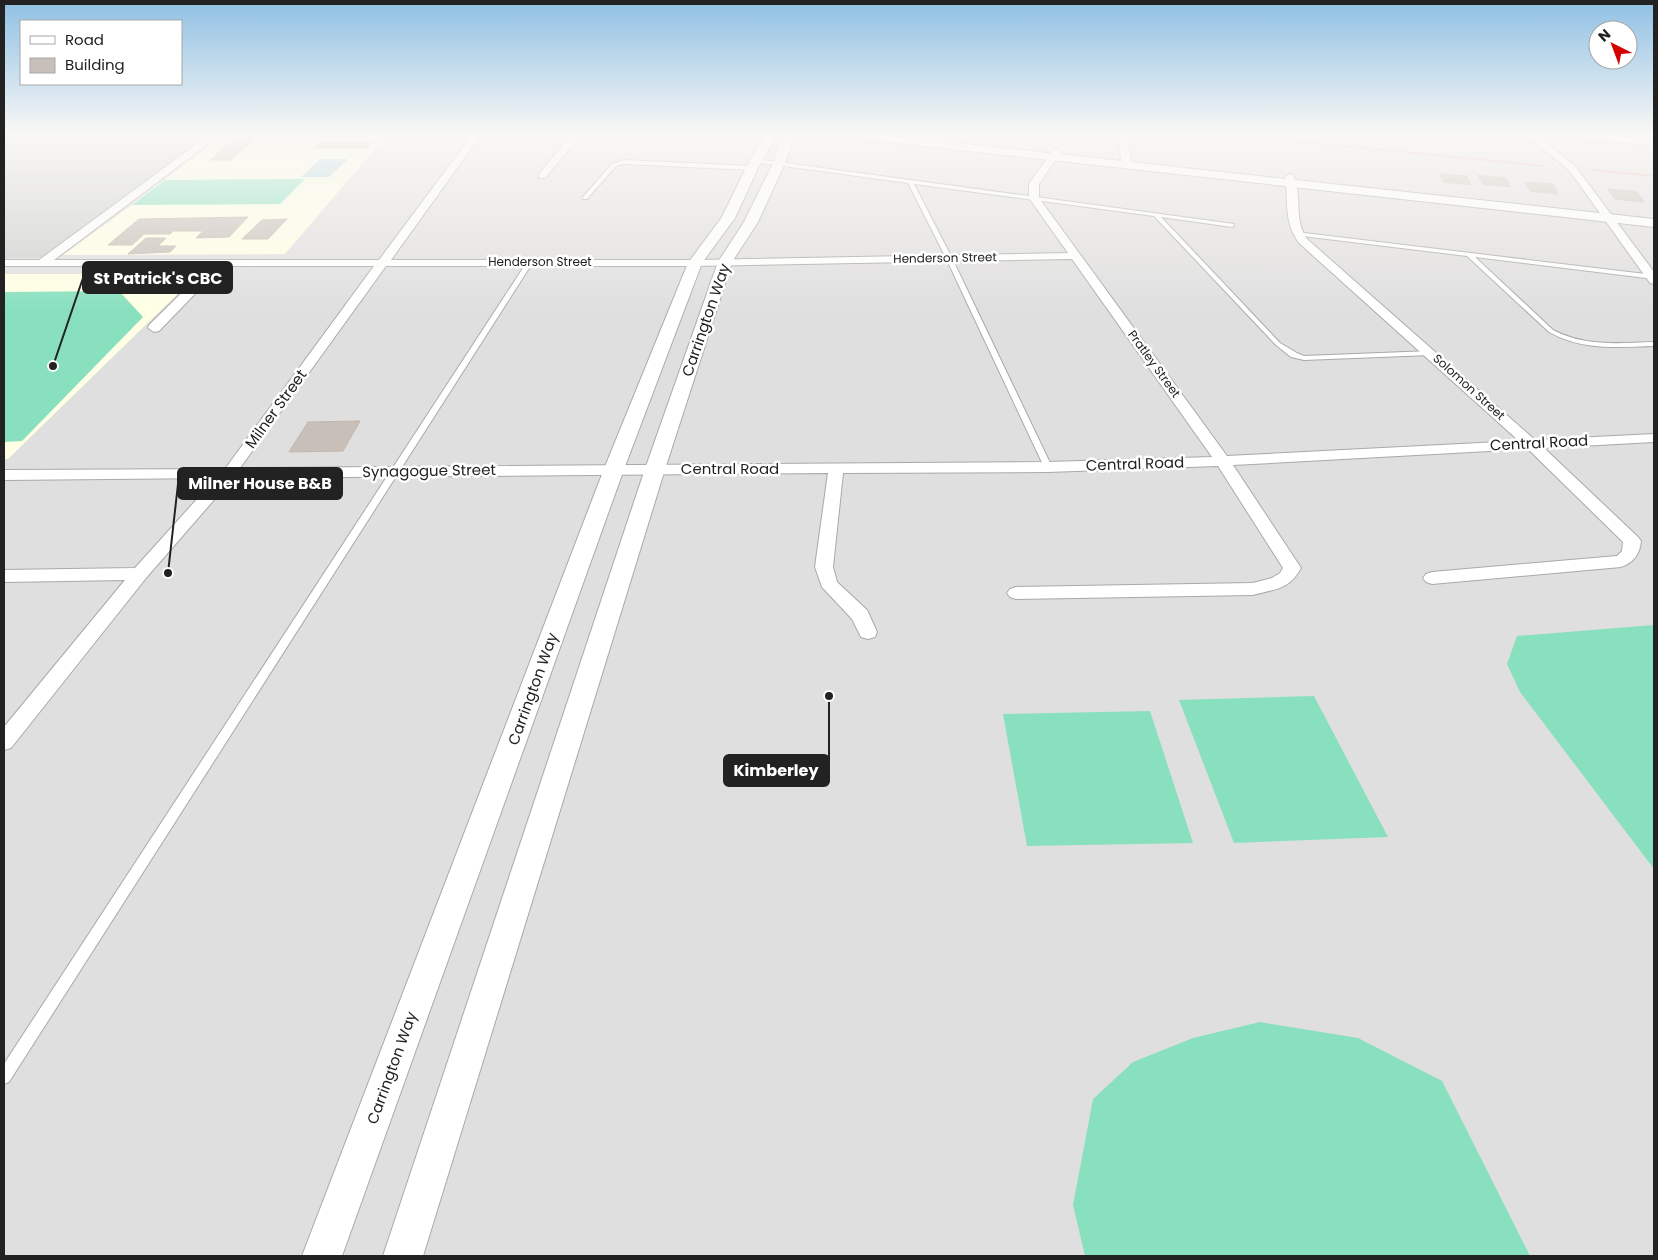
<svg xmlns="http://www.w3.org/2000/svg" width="1658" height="1260" viewBox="0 0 1658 1260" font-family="Poppins,sans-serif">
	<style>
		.residential { fill: #e0dfdf }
		.education { fill: #ffffe5 }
		.religious { fill: #d0d0d0 }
		.pitch { fill: #88e0be }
		.water { fill: #aad3df }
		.building { fill: #c7bfb8; stroke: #c4b6ab }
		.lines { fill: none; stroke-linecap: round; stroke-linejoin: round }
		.service-casing { stroke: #a9a9a9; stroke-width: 2 }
		.minor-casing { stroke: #a9a9a9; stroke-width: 2 }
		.tertiary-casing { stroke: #a9a9a9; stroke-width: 2 }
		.path { stroke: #fa8072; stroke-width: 2; stroke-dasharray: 1 1; stroke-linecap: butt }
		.service { fill: #fff; fill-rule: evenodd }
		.minor { fill: #fff; fill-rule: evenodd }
		.tertiary { fill: #fff; fill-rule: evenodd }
		.labels { text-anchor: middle; stroke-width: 5; stroke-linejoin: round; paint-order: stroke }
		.far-street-label { font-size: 12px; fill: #222; stroke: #fff }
		.street-label { font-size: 15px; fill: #222; stroke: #fff }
		.leader { fill: none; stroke: #222; stroke-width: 2 }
		.callout-dot { fill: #222; stroke: #fff; stroke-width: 2 }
		.callout { fill: #222; stroke: #222; stroke-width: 2 }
		.callout-label { font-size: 16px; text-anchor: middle; font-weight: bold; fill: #fff }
	</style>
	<rect width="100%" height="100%" fill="#f2efe9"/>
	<rect class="residential" x="4" y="135" width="1650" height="1121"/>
	<g class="education">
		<path d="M223 135H387L285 254 63 255 132 205Z"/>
		<path d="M4 274H198L8 459H4Z"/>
	</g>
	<path class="religious" d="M4 135H213L40 258H4Z"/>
	<g class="pitch">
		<path d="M305 179 280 204 132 205 165 180Z"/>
		<path d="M119 291 143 317 22 441 4 442V292Z"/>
		<path d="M1654 625V869L1520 692 1507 664 1517 636Z"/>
		<path d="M1314 696 1388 837 1234 843 1179 700Z"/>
		<path d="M1150 711 1193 843 1027 846 1003 714Z"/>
		<path d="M1260 1022 1358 1038 1442 1081 1530 1256H1085L1073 1205 1093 1099 1133 1062 1193 1038Z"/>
	</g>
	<path class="water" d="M320 159H348L329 177H301Z"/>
	<g class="building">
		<path d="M317 135H369L315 136Z"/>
		<path d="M232 141H252L231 160H210Z"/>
		<path d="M321 142H374L368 148H314Z"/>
		<path d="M1440 174 1467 176 1471 185 1443 182Z"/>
		<path d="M1478 175 1506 178 1510 187 1483 184Z"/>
		<path d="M1525 182 1553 184 1558 194 1530 191Z"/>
		<path d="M1608 189 1637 192 1644 202 1615 199Z"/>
		<path d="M248 217 229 237 196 238 203 231H173L170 234H144L132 245H108L139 219Z"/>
		<path d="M287 219 268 239H242L262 220Z"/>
		<path d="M146 238H166L158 246H176L170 252 128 254Z"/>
		<path d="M360 421 343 451 289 452 308 422Z"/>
	</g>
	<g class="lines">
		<defs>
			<g id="service">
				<path d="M299 136 301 138 212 139 210 138 212 137Z"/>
				<path d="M756 159 1234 224V226L1232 227 1161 217 1280 343 1297 353 1304 356 1431 351 1435 353 1431 355 1304 360 1291 357 1276 345 1154 216 914 184 952 258 1052 467 1048 469H1045L946 258 908 183 754 162Z"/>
				<path d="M624 160 752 166 755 168 752 170 624 164 616 166 587 199H583V197L612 164Z"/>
				<path d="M1296 232 1654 275V279L1475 257 1553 330C1585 347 1619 343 1654 342V346C1618 347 1582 351 1549 332L1467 256 1294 235V233Z"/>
				<path d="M530 260 533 262 9 1082 4 1084V1064L527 262Z"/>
			</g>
			<g id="minor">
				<path d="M209 135H220L54 260H379L472 135H481L391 260H695L1068 253 1029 198V184L1053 150 1056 149 1061 152 1039 184V198L1227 456 1519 441 1299 243C1283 221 1289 202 1285 177L1290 174 1293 175C1303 195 1293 219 1307 239L1535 440 1654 434V442L1544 448 1638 537 1641 541C1640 554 1633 563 1621 567L1432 584 1426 582 1423 578 1426 574 1432 572 1617 556 1622 551 1623 542 1528 449 1233 465 1301 568C1289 590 1275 589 1253 595L1016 599 1010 597 1007 593 1010 589 1016 587 1253 583 1272 578 1280 573 1283 568 1218 466 1048 472 843 473 833 567 837 582 867 610 877 632 875 637 868 639 861 637 852 619 822 587 815 567 828 473 233 478 146 578 11 748 4 750V727L125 580 4 582V570L135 568 216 478 4 480V470L225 469 374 266H222L159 331 154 332 148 328 149 325 209 266H4V260H39ZM1072 259 1212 457 1048 462 240 468 386 266H695Z"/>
				<path d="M571 135H581L545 178H539V174Z"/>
				<path d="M1118 135H1127L1131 160 1134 166 1132 168H1126L1121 160Z"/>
				<path d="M1526 135H1535L1575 166 1654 272V284L1650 283 1569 170Z"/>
				<path d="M1565 135H1601L1654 139V145L1570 138Z"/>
			</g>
			<g id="tertiary">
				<path d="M765 135H777L758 168 735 218 702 263 624 469 342 1256H302L604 469 688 263 722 217 746 168Z"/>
				<path d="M783 135H795L785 163 758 222 732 262 665 469 423 1256H383L645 469 718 262 744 222 773 163Z"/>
				<path d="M846 135H882L1654 219V227L852 138Z"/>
			</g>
		</defs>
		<use href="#service" class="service-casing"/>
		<use href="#minor" class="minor-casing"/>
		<use href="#tertiary" class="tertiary-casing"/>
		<g class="path">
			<path d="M1231 135 1544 166"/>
			<path d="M1593 170 1654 176"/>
		</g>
		<use href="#service" class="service"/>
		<use href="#minor" class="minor"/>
		<use href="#tertiary" class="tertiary"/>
	</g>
	<linearGradient id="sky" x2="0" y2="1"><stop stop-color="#8fc0e4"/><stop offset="0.43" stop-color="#f9f8f5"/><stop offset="1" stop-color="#f9f8f5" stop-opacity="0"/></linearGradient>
	<rect width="1658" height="311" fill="url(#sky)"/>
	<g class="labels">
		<g class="far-street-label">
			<text transform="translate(945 258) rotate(-1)" y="4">Henderson Street</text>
			<text x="540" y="266">Henderson Street</text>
			<text transform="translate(1154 364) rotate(54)" y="4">Pratley Street</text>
			<text transform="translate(1469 387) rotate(42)" y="4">Solomon Street</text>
		</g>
		<g class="street-label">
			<text transform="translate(706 320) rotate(-71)" y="5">Carrington Way</text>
			<text transform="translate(276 409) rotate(-54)" y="5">Milner Street</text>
			<text transform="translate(1539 443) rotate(-3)" y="5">Central Road</text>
			<text transform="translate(1135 464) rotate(-2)" y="5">Central Road</text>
			<text x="730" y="474">Central Road</text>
			<text transform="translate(429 471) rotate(-1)" y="5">Synagogue Street</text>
			<text transform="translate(533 689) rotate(-70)" y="5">Carrington Way</text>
			<text transform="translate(392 1068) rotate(-70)" y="5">Carrington Way</text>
		</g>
	</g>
	<path class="leader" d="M53 366L83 278M168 573L178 484M829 696L829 770"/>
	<g class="callout-dot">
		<circle cx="53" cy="366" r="5"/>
		<circle cx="168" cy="573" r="5"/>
		<circle cx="829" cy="696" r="5"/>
	</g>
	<g class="callout">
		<rect x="83" y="262" width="149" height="31" rx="5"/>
		<rect x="178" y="468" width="164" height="31" rx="5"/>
		<rect x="724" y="755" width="105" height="31" rx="5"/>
	</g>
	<g class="callout-label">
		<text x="158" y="284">St Patrick's CBC</text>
		<text x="260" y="489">Milner House B&amp;B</text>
		<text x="776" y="776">Kimberley</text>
	</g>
	<rect width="1658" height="1260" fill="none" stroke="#222222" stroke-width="10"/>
	<rect x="20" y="20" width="162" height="65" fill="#ffffff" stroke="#a7a7a7"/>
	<rect x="30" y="36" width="25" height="8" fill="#ffffff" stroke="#a7a7a7"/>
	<text x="65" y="45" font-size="15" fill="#222222">Road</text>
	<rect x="30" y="58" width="25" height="15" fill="#c7bfb8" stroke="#a7a7a7"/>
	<text x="65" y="70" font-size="15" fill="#222222">Building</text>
	<g transform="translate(1613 45) rotate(318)"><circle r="24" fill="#ffffff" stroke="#a7a7a7"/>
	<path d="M0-4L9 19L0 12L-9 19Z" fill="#d40000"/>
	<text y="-8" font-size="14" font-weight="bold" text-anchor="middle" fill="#222222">N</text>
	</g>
</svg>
